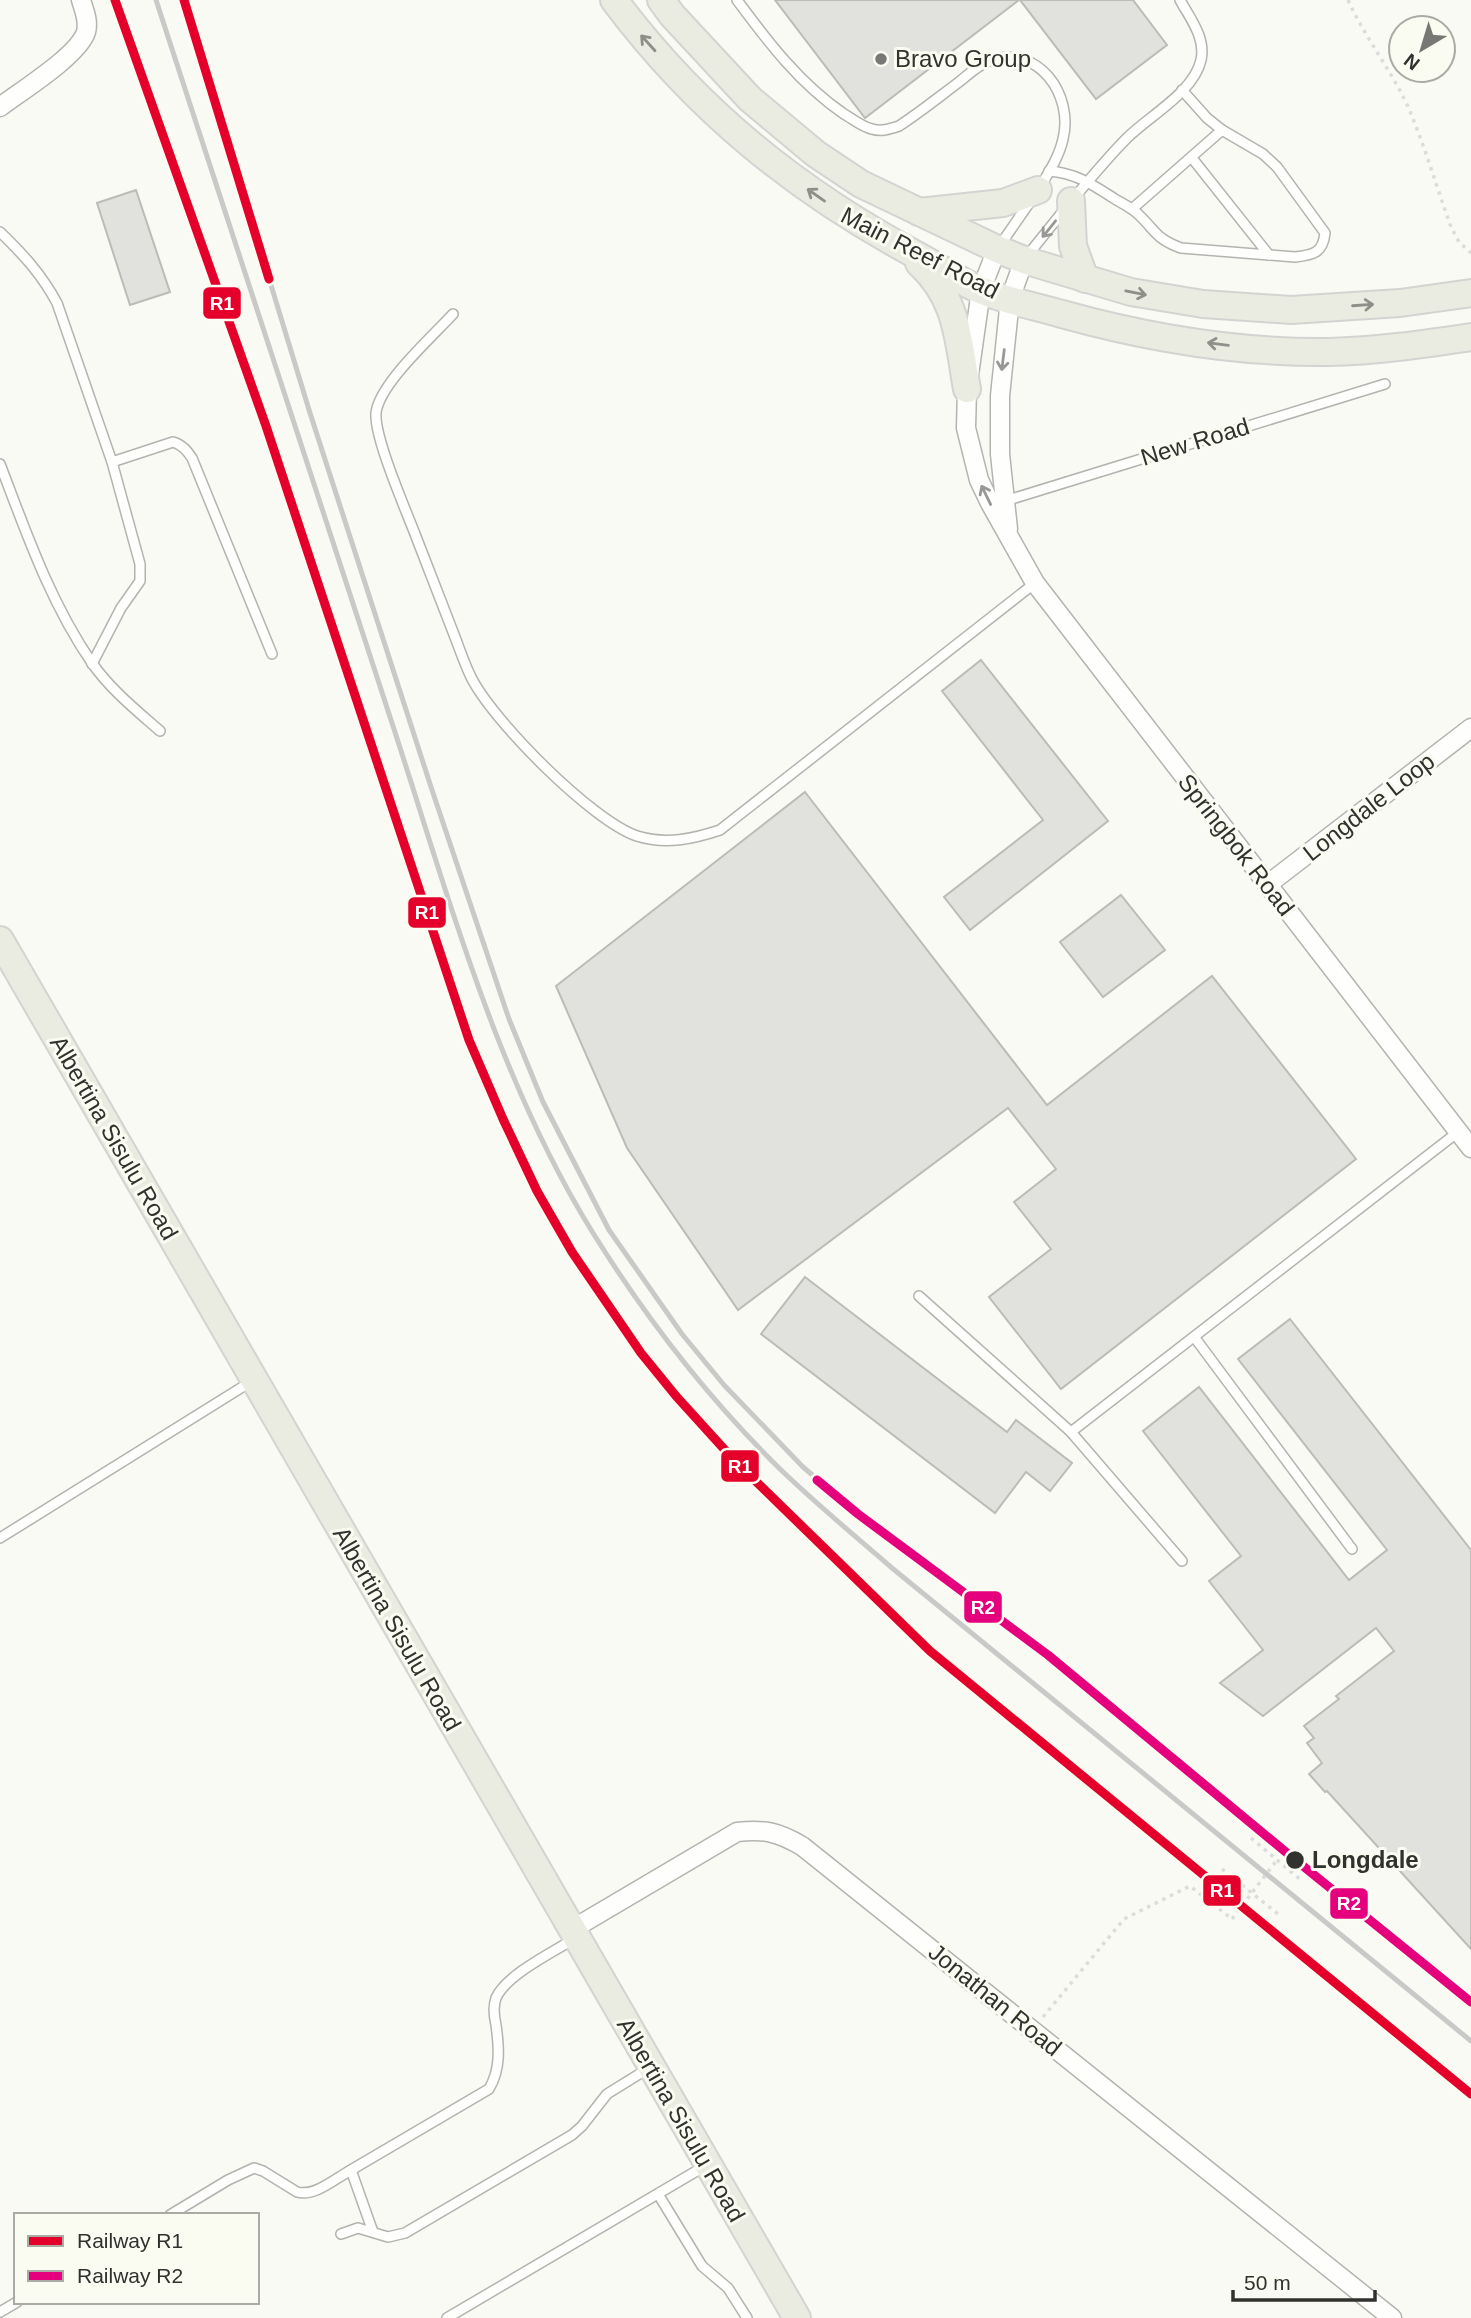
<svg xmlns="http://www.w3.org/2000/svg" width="1471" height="2318" viewBox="0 0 1471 2318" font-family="Arial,sans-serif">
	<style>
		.building { fill: #e1e2dd; stroke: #bbbcb8; stroke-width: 2 }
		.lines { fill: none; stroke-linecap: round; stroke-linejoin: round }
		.service-casing { stroke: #b3b4af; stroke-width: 12 }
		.minor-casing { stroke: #b3b4af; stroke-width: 21 }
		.primary-casing { stroke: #d3d4d1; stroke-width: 30 }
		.path { stroke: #dcddda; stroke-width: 3.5; stroke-dasharray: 3.5 5; stroke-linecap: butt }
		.service { stroke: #fefefd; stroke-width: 9 }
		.minor { stroke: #fefefd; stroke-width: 18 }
		.primary { stroke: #ebece1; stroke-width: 26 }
		.rail { stroke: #c9c9c8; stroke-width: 5 }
		.path-bridge { stroke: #dcddda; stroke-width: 3.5; stroke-dasharray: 3.5 5; stroke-linecap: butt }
		.rail-1-casing { stroke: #fafcf2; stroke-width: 14 }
		.rail-2-casing { stroke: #fafcf2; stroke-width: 14 }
		.rail-1 { stroke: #e4002b; stroke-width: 9 }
		.rail-2 { stroke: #e5007d; stroke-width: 9 }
		.oneway { stroke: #8e8f88 }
		.oneway2 { stroke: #989896 }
		.poi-dot { fill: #777873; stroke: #fafcf2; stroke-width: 2.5 }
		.stop-dot { fill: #31322e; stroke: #fafcf2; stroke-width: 2.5 }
		.labels { text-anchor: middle; stroke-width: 6; stroke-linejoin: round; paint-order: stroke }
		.poi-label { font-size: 24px; fill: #31322e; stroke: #fafcf2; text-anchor: start }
		.street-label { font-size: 24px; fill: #31322e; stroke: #fafcf2 }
		.stop-label { font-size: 24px; font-weight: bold; fill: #31322e; stroke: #fafcf2; text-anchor: start }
		.line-badge { stroke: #fafcf2; stroke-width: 2.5 }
		.badge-label { font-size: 19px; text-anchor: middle; font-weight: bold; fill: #fff }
	</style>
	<rect width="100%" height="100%" fill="#f9faf4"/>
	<g class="building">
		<path d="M775 0H1019L865 118Z"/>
		<path d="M1020 0H1133L1167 45 1096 99Z"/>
		<path d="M136 190 170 292 130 305 97 203Z"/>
		<path d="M981 660 1108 821 970 930 944 897 1043 820 942 691Z"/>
		<path d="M805 792 1047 1105 1212 976 1356 1159 1061 1389 989 1297 1051 1249 1014 1202 1056 1169 1008 1108 738 1310 627 1148 556 986Z"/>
		<path d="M1121 895 1165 950 1103 997 1060 942Z"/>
		<path d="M805 1277 1007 1432 1016 1420 1072 1463 1050 1491 1026 1472 995 1513 761 1334Z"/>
		<path d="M1290 1319 1471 1550V1949L1327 1791 1325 1792 1309 1774 1322 1763 1307 1743 1314 1738 1304 1726 1339 1699 1336 1696 1394 1651 1376 1628 1263 1716 1220 1683 1263 1650 1209 1581 1241 1556 1143 1431 1199 1387 1349 1580 1387 1550 1238 1359Z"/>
	</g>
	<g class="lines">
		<defs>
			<g id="service">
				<path d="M737 0C768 42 800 84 844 114 853 119 862 127 872 129 881 132 890 129 899 126 919 113 939 97 959 82 968 75 978 65 989 61 1038 43 1074 95 1063 139 1059 157 1049 172 1040 187"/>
				<path d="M1192 158 1269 255"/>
				<path d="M1049 171C1076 173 1093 185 1115 199 1123 204 1132 208 1138 214 1156 231 1156 239 1181 248L1295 257C1313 255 1323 253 1325 233L1277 167 1263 154 1222 130 1207 118 1182 90"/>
				<path d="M1073 199C1091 178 1108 157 1127 138 1149 116 1194 92 1201 60 1206 38 1190 18 1180 0"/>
				<path d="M1132 209 1222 130"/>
				<path d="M0 232C23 254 42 275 57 303L112 462 140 564V581L121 608 92 664"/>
				<path d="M998 248 1032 199"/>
				<path d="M1027 256 1064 210"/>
				<path d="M453 314C433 336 379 384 376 413 374 437 405 508 415 534 428 567 440 599 453 632 459 647 464 663 471 677 492 720 592 821 637 836 666 845 693 839 720 830L1035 583"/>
				<path d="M112 462 173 442C183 445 187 451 192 458L272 654"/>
				<path d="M0 464C26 532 50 602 92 663 110 689 136 710 160 731"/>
				<path d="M1005 501 1385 384"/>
				<path d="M919 1296 1071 1432 1182 1561"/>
				<path d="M1195 1338 1352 1549"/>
				<path d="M1071 1432 1458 1132"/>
				<path d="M0 1538 252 1381"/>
				<path d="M658 2194 702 2266 728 2288 747 2318"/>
				<path d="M170 2215 228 2180 254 2168 263 2171 297 2192C315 2197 336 2178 351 2170"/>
				<path d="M373 2232 351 2170 489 2089C501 2069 499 2047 496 2025 494 2016 493 2006 496 1998 506 1975 553 1952 574 1939"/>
				<path d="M341 2234 358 2228 388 2237 405 2233 572 2135 582 2126 607 2094 649 2068"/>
				<path d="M0 2312 17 2302"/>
				<path d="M447 2318 705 2166"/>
			</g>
			<g id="minor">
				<path d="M0 107C21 91 78 56 86 32 89 21 84 10 81 0"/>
				<path d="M997 249 981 290 967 389 966 428 979 480 990 503 1035 583 1471 1148"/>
				<path d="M1008 529 1000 454V396L1010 299 1024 260"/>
				<path d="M1267 885 1471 728"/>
				<path d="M571 1930 737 1832C765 1829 778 1832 802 1846L1392 2318"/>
			</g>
			<g id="primary">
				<path d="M614 0C697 111 798 192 920 257 940 268 960 281 980 290 1006 301 1035 306 1062 314 1148 338 1239 353 1329 352 1376 351 1424 344 1471 337"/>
				<path d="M661 0 672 15 750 99 816 154 861 184 997 249 1024 260 1131 292 1203 304 1291 310 1400 303 1471 293"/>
				<path d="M1071 201 1073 246 1085 279"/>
				<path d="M919 212 1003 203 1038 190"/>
				<path d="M919 263C958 299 958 339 967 389"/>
				<path d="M0 940 797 2318"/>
			</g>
		</defs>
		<use href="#service" class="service-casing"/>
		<use href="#minor" class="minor-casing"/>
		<use href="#primary" class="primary-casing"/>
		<g class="path">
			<path d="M1348 0C1365 38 1392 71 1409 109 1425 147 1437 188 1451 227L1459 242 1471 253"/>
			<path d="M1251 1838 1302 1881"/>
			<path d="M1222 1869 1278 1914"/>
			<path d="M1043 2017 1124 1919 1190 1886 1232 1919"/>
		</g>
		<use href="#service" class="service"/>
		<use href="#minor" class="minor"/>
		<use href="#primary" class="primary"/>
		<g class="rail">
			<path d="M115 0 266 426 469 1040 503 1119 537 1191 572 1252 641 1353 676 1396 734 1460 930 1651 1471 2094"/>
			<path d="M156 0C235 241 314 482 392 723 448 894 497 1079 593 1233 646 1318 708 1398 779 1468 815 1503 854 1535 892 1568L1471 2041"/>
			<path d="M184 0 310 413 431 787 509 1019 543 1102 609 1230 682 1334 724 1385 803 1467 858 1514 1048 1655 1287 1853 1471 2002"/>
		</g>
		<path class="path-bridge" d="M1232 1919 1277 1860"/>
		<defs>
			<g id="rail-1">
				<path d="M115 0 266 426 469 1040 503 1119 537 1191 572 1252 641 1353 676 1396 734 1460 930 1651 1471 2094"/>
				<path d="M184 0 269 279"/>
			</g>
			<path id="rail-2" d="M817 1480 858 1514 1048 1655 1287 1853 1471 2002"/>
		</defs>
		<use href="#rail-1" class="rail-1-casing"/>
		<use href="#rail-2" class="rail-2-casing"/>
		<use href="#rail-1" class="rail-1"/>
		<use href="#rail-2" class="rail-2"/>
	</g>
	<defs><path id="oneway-shaft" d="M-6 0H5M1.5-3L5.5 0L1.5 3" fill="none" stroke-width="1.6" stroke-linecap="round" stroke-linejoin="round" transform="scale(1.75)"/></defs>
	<g class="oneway">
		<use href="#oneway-shaft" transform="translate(648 43) rotate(-132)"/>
		<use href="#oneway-shaft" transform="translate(816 195) rotate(-145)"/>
		<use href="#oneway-shaft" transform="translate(1136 293) rotate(11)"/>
		<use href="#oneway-shaft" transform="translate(1363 305) rotate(-4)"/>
		<use href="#oneway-shaft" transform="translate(1218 344) rotate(-173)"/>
	</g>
	<g class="oneway2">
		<use href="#oneway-shaft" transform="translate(1049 229) rotate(129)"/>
		<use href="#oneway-shaft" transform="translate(1003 360) rotate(97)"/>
		<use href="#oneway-shaft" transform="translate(986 495) rotate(-116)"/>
	</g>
	<circle class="poi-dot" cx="881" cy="59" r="7"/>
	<circle class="stop-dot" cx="1295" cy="1860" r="10"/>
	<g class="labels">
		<g class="poi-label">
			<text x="895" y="67">Bravo Group</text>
		</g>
		<g class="street-label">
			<text transform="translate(920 253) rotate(27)" y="8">Main Reef Road</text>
			<text transform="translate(1195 442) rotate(-17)" y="8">New Road</text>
			<text transform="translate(1369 807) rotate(-38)" y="8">Longdale Loop</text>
			<text transform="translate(1236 845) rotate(52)" y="8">Springbok Road</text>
			<text transform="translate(114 1138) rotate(60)" y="8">Albertina Sisulu Road</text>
			<text transform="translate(397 1629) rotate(60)" y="8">Albertina Sisulu Road</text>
			<text transform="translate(995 2000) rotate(39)" y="8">Jonathan Road</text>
			<text transform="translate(681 2120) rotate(60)" y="8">Albertina Sisulu Road</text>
		</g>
		<g class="stop-label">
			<text x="1312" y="1868">Longdale</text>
		</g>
	</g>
	<g class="line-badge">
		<rect x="202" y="286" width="40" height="34" rx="7" fill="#e4002b"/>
		<rect x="407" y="896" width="40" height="33" rx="7" fill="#e4002b"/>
		<rect x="720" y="1449" width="40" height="34" rx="7" fill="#e4002b"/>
		<rect x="963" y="1590" width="40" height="34" rx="7" fill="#e5007d"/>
		<rect x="1202" y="1874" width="40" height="33" rx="7" fill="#e4002b"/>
		<rect x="1329" y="1887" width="40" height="33" rx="7" fill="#e5007d"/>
	</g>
	<g class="badge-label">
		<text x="222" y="310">R1</text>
		<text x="427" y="919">R1</text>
		<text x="740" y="1473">R1</text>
		<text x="983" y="1614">R2</text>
		<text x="1222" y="1897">R1</text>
		<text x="1349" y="1910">R2</text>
	</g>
	<rect x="14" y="2213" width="245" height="91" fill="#fafcf2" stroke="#aaaba4" stroke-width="2"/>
	<rect x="28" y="2236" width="35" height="10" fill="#e4002b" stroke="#aaaba4" stroke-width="2"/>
	<text x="77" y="2248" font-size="21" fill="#31322e">Railway R1</text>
	<rect x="28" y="2271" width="35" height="10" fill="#e5007d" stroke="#aaaba4" stroke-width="2"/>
	<text x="77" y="2283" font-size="21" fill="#31322e">Railway R2</text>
	<g transform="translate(1422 49) rotate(218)"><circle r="33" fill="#fafcf2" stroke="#aaaba4" stroke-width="2"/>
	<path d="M0-5L12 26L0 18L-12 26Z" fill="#777873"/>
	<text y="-10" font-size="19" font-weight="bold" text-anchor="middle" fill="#31322e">N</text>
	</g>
	<path d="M1233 2290v10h142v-10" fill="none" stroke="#31322e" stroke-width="3.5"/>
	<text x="1244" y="2290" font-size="21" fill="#31322e" stroke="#fafcf2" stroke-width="5" paint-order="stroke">50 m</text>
</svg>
